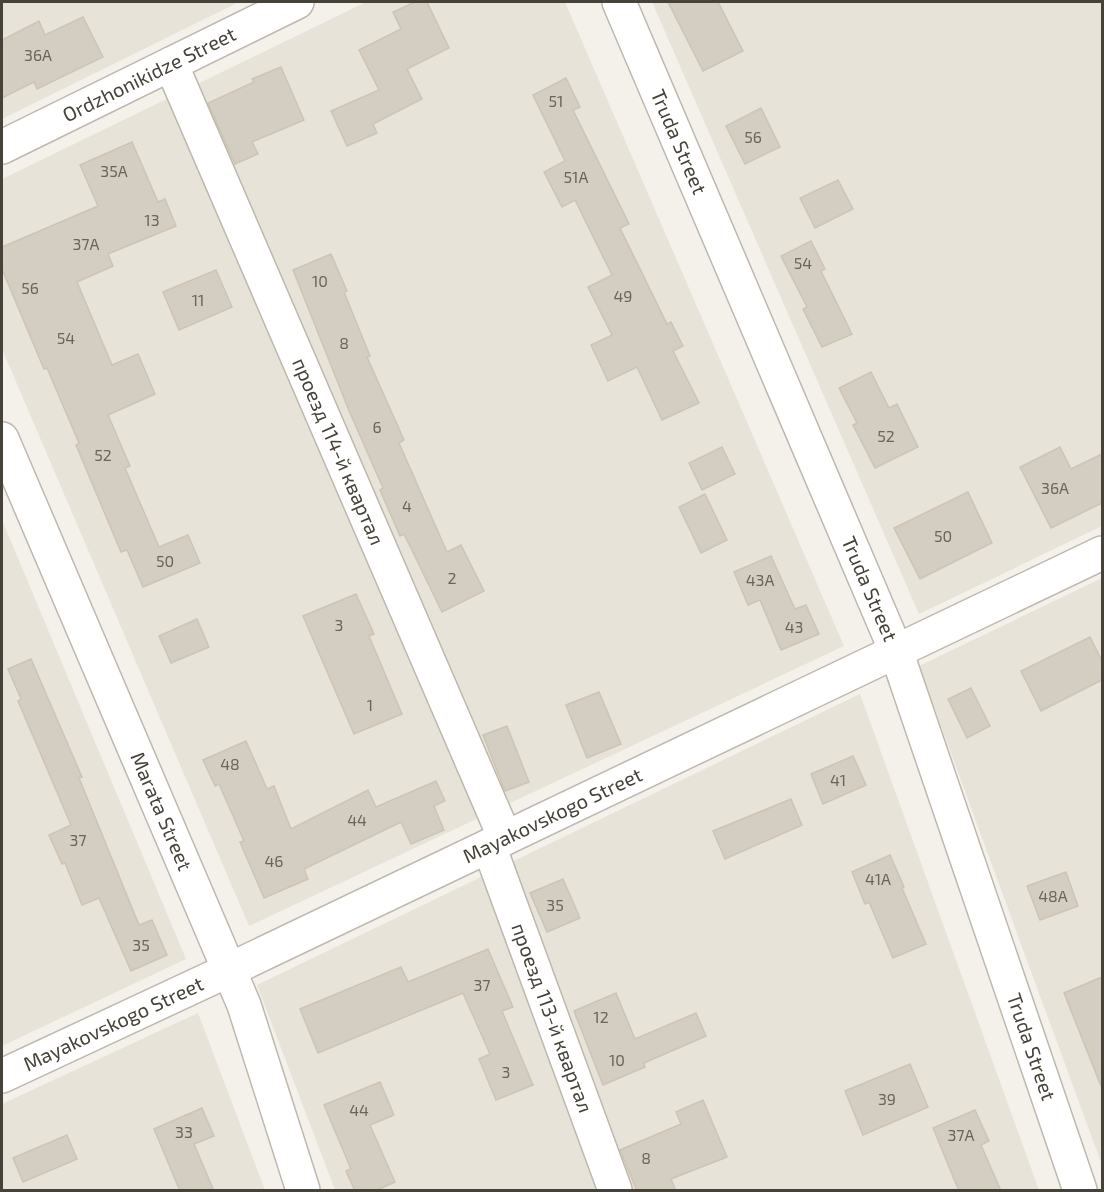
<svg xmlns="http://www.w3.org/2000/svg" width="1104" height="1192" viewBox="0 0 1104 1192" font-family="'Exo 2',sans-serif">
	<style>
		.residential { fill: #e7e3d9 }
		.building { fill: #d4cdc1; stroke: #cec4b5; stroke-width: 1.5 }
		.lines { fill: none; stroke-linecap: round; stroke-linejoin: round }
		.minor-casing { stroke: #beb8ae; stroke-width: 36 }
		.minor { stroke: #fff; stroke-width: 33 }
		.labels { text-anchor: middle; stroke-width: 4.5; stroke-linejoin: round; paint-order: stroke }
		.number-label { font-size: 16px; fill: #6a655b }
		.street-label { font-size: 20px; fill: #474239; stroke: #fff }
	</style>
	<rect width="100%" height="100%" fill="#f4f1eb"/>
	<g class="residential">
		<path d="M2 2H239L2 119Z"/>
		<path d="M366 2H565L844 646 249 926 2 349V179Z"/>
		<path d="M652 2H1102V526L919 614Z"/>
		<path d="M2 520 186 959 2 1046Z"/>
		<path d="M1102 578V1165L919 666Z"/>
		<path d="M860 694 1039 1190H335L257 985Z"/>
		<path d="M198 1013 265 1190H2V1104Z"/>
	</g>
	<g class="building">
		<path d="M415 2H427L449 48 407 69 422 99 373 124 377 133 347 146 331 111 379 90 359 50 401 29 393 12Z"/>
		<path d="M668 2H718L743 51 703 71Z"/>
		<path d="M83 17 103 57 37 89 34 82 2 98V40L39 21 45 35Z"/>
		<path d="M281 67 304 120 252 142 258 154 235 164 208 103 254 82 252 79Z"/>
		<path d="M566 78 580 107 573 110 629 224 620 228 667 324 671 322 683 346 673 351 699 403 662 420 637 367 608 381 591 345 612 335 588 287 612 275 575 200 562 207 544 172 565 161 533 95Z"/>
		<path d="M761 108 780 147 745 164 726 126Z"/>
		<path d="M132 142 158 202 165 199 176 226 108 254 113 266 77 282 112 365 138 354 155 394 108 415 130 466 125 468 159 547 188 535 200 563 143 587 127 550 121 552 76 445 79 443 47 368 44 369 2 269V247L98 206 80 165Z"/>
		<path d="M838 180 853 209 815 228 800 198Z"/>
		<path d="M811 241 825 269 821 271 852 334 822 347 803 309 807 307 781 256Z"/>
		<path d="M331 254 347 291 344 292 370 356 367 357 404 440 399 443 447 552 461 545 484 591 442 612 404 534 400 536 380 490 383 488 350 413 293 270Z"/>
		<path d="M216 270 232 307 179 330 163 292Z"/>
		<path d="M871 372 889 408 897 404 918 447 875 468 853 425 857 423 839 388Z"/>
		<path d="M722 447 735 474 702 490 689 463Z"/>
		<path d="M1060 447 1071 469 1102 454V503L1051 528 1020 467Z"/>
		<path d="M968 492 992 543 920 579 894 528Z"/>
		<path d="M705 494 727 540 701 553 679 507Z"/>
		<path d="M771 556 795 609 806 605 819 634 781 650 760 600 748 605 734 572Z"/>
		<path d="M356 594 374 634 369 636 402 714 354 734 303 616Z"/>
		<path d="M197 619 209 647 171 663 159 636Z"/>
		<path d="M1090 637 1102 661V680L1041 711 1021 671Z"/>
		<path d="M31 659 82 777 79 778 139 925 152 920 167 955 131 971 99 898 82 905 65 863 62 864 49 835 71 825 18 701 21 699 8 669Z"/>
		<path d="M971 688 990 726 967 738 948 699Z"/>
		<path d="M599 692 621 744 587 758 566 705Z"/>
		<path d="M507 726 529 782 505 791 483 735Z"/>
		<path d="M246 741 267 789 274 786 291 829 368 790 376 807 436 781 445 801 434 806 444 830 411 844 401 822 304 869 308 879 264 898 240 842 244 841 219 784 215 786 203 760Z"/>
		<path d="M853 756 866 785 823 804 811 774Z"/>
		<path d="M791 799 802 825 725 859 713 831Z"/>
		<path d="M890 855 904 887 902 888 926 944 893 958 869 902 865 904 852 872Z"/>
		<path d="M1066 872 1078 906 1040 920 1027 886Z"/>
		<path d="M563 879 580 918 547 932 530 893Z"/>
		<path d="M488 949 513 1007 502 1011 533 1085 496 1100 479 1059 490 1054 463 993 318 1053 300 1009 401 967 408 982Z"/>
		<path d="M1102 977V1086H1101L1064 993Z"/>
		<path d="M616 993 635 1039 696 1013 706 1036 644 1063 645 1067 603 1085 574 1011Z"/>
		<path d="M910 1064 928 1107 863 1135 845 1091Z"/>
		<path d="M380 1082 394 1115 370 1125 395 1182 375 1191H355L346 1171 351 1169 324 1105Z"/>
		<path d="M703 1100 727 1157 671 1179 676 1191H637L620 1150 681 1124 676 1112Z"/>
		<path d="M202 1108 214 1136 194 1144 214 1191H180L154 1129Z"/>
		<path d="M975 1110 989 1141 981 1145 1001 1191H959L933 1128Z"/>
		<path d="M67 1135 77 1159 23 1182 13 1158Z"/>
	</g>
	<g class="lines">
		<defs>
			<g id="minor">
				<path id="s1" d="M619 2 896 651 1080 1190"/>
				<path id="s2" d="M171 64 505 838"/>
				<path id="s3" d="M2 147 297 2"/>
				<path id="s4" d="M2 439 244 1005 303 1190"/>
				<path id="s5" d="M489 846 615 1190"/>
				<path id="s6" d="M2 1076 229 970 1102 553"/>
			</g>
		</defs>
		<use href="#minor" class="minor-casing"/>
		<use href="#minor" class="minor"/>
	</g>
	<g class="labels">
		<g class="number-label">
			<text x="38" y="61">36А</text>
			<text x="556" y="107">51</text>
			<text x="753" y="143">56</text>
			<text x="114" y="177">35А</text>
			<text x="576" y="183">51А</text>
			<text x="152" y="226">13</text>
			<text x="86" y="250">37А</text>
			<text x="803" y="269">54</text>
			<text x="320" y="287">10</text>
			<text x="30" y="294">56</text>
			<text x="623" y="302">49</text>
			<text x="198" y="306">11</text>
			<text x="66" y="344">54</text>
			<text x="344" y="349">8</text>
			<text x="377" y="433">6</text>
			<text x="886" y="442">52</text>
			<text x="103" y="461">52</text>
			<text x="1055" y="494">36А</text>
			<text x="407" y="512">4</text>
			<text x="943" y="542">50</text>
			<text x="165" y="567">50</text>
			<text x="452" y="584">2</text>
			<text x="760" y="586">43А</text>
			<text x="339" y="631">3</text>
			<text x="794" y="633">43</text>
			<text x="370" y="711">1</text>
			<text x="230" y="770">48</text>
			<text x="838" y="786">41</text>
			<text x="357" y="826">44</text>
			<text x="78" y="846">37</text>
			<text x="274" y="867">46</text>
			<text x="878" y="885">41А</text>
			<text x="1053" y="902">48А</text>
			<text x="555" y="911">35</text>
			<text x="141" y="951">35</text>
			<text x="482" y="991">37</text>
			<text x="601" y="1023">12</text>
			<text x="617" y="1066">10</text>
			<text x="506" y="1078">3</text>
			<text x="887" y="1105">39</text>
			<text x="359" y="1116">44</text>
			<text x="184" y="1138">33</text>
			<text x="961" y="1141">37А</text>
			<text x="646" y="1164">8</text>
		</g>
		<g class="street-label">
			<text dy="7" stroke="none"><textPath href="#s3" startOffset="164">Ordzhonikidze Street</textPath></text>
			<text dy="7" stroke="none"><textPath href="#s1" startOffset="152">Truda Street</textPath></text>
			<text dy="7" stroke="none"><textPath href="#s2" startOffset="422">проезд 114-й квартал</textPath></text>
			<text dy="7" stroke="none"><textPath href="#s1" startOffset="638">Truda Street</textPath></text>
			<text dy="7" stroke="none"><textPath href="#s4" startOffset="405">Marata Street</textPath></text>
			<text dy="7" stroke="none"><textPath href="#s6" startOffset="609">Mayakovskogo Street</textPath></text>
			<text dy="7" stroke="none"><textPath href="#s5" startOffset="183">проезд 113-й квартал</textPath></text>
			<text dy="7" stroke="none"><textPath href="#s6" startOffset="123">Mayakovskogo Street</textPath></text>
			<text dy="7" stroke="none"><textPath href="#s1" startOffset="1124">Truda Street</textPath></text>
		</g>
	</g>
	<rect width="1104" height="1192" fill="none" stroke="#474239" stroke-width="6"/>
</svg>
